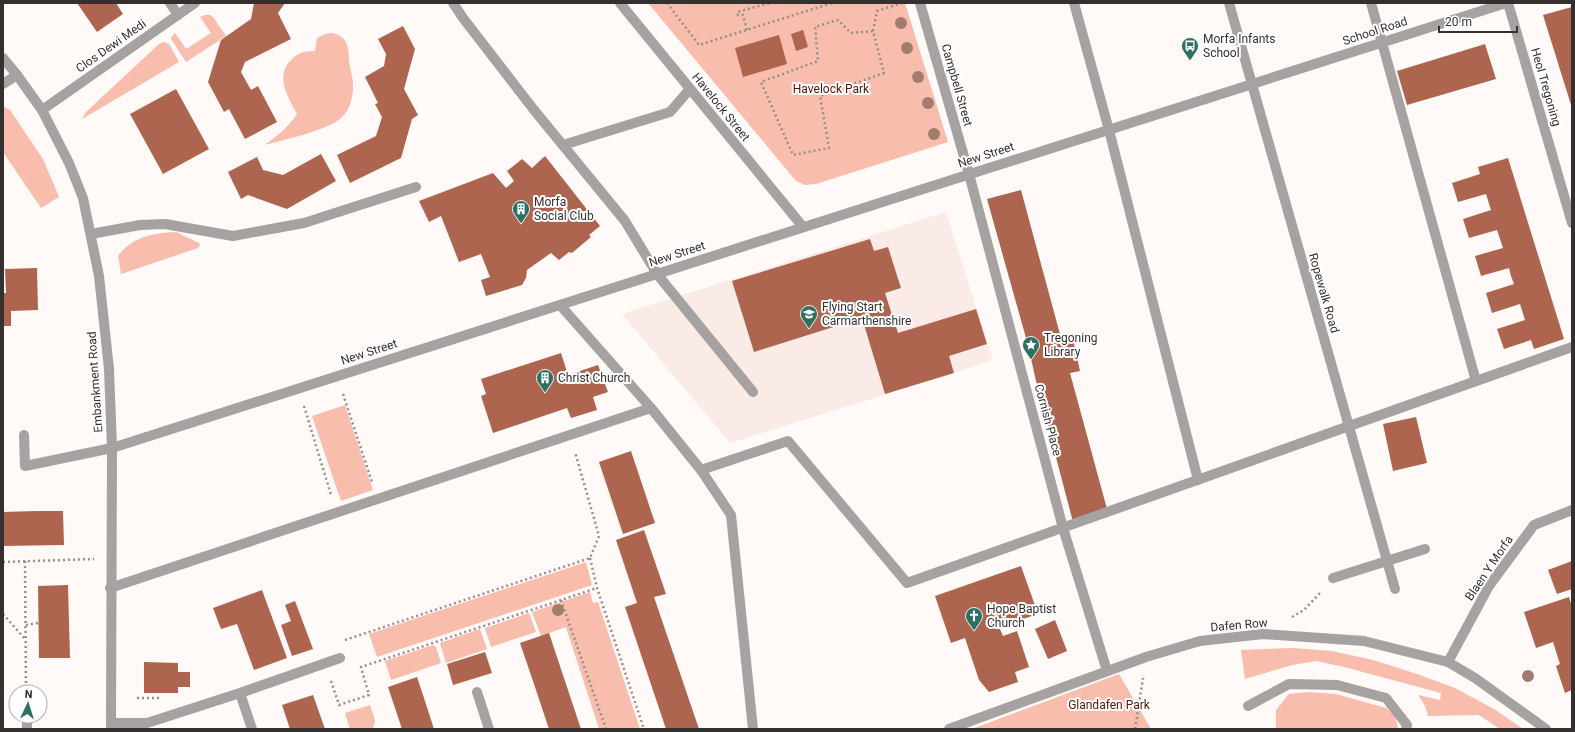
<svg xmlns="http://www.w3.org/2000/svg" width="1575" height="732" viewBox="0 0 1575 732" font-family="Roboto,sans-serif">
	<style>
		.built { fill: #fbebe6 }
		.green { fill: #f8bdac }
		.building { fill: #ad6550 }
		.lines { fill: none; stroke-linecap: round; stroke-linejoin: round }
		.path { stroke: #938f8d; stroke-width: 2.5; stroke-dasharray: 2 3; stroke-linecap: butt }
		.minor { stroke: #a5a2a1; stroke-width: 10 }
		.tree { fill: #a37b6f }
		.labels { text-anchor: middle; stroke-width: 4; stroke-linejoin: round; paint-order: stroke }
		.street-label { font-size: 12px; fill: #33302f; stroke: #fff }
		.poi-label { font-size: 12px; fill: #33302f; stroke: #fff; text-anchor: start }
		.park-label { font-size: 12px; fill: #571400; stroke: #fff }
	</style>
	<rect width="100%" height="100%" fill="#fff9f7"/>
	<path class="built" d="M946 212 993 360 954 373 730 443 622 314Z"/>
	<g class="green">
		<path d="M648 3H905L948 142 816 184 805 185 796 181Z"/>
		<path d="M205 15H210L213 17 226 36 186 62 171 39 172 36 175 33 186 49 211 33 200 17Z"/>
		<path d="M331 33C346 35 349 45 349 60 350 70 354 80 353 90 352 99 350 108 344 115 332 130 283 140 264 145 277 137 288 127 297 114 288 96 274 76 292 59 299 52 305 51 315 51L317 38 325 34Z"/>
		<path d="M163 42 169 44 179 62 82 119 86 112 159 44Z"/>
		<path d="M3 106 10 110 43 159 59 197 41 208 3 152Z"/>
		<path d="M176 232 199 243 200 245 198 248 121 274 118 256C132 237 153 233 176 232Z"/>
		<path d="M345 405 373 490 341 501 312 416Z"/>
		<path d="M586 562 592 585 377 657 369 634Z"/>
		<path d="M590 592 593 603 598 602 640 729H599L566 627 541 636 532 612Z"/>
		<path d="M529 613 536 632 491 647 485 628Z"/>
		<path d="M480 629 487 649 446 663 440 643Z"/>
		<path d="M433 645 436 647 441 663 391 680 385 661Z"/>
		<path d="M1292 648 1332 651 1373 660 1417 674 1455 688 1494 709 1523 729H1500L1479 715 1428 716 1425 706 1418 695 1440 700 1441 693 1344 667 1316 661 1292 665 1245 679 1241 650Z"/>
		<path d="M1119 674 1151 729H972Z"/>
		<path d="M1309 692 1336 694 1386 708C1394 714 1397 719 1398 729H1276V710L1289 694Z"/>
		<path d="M370 705 375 720 373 729H350L345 713Z"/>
	</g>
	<g class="building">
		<path d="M77 3H116L123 14 97 32Z"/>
		<path d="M254 3H285L278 13 291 39 245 62 241 72 251 90 258 86 277 122 245 139 229 109 224 112 208 82 221 40 251 19Z"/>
		<path d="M1572 7V108L1543 15Z"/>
		<path d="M403 26 415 49 404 89 418 115 412 119 401 158 350 183 337 155 376 136 382 117 375 104 378 103 365 77 384 66 386 54 378 39Z"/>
		<path d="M803 30 808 47 796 51 791 34Z"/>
		<path d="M779 35 787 64 743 77 735 48Z"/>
		<path d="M1485 44 1496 79 1407 105 1397 71Z"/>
		<path d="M176 89 209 149 163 174 130 114Z"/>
		<path d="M321 154 336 181 287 209 248 195 241 199 228 172 257 157 263 170 283 175Z"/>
		<path d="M545 156 600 226 589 235 591 237 572 253 569 252 559 260 551 253 527 270 526 278 522 285 486 296 481 280 490 277 481 254 459 262 441 216 429 222 419 201 493 173 506 188 514 181 507 171 522 159 532 168Z"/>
		<path d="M1508 158 1564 339 1534 349 1531 340 1504 349 1497 329 1525 320 1520 304 1492 313 1486 293 1514 284 1511 276 1509 268 1481 276 1475 256 1503 248 1497 230 1469 238 1463 219 1491 210 1486 194 1458 202 1452 183 1480 174 1478 167Z"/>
		<path d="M1021 190 1061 338 1072 335 1080 371 1070 373 1107 509 1073 522 1036 381 1028 345 987 199Z"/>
		<path d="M870 239 874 251 888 247 901 288 885 293 898 333 976 309 987 344 949 356 954 373 885 394 862 318 754 352 732 281Z"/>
		<path d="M37 268 38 310 11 311V326H3V293H6L5 269Z"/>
		<path d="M561 353 568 375 598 365 608 392 593 397 597 410 571 418 567 408 493 433 481 396 486 394 481 379Z"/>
		<path d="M1416 417 1427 463 1393 471 1383 424Z"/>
		<path d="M631 451 655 523 623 534 599 462Z"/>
		<path d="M36 511H63L64 545 3 546V512Z"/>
		<path d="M644 530 666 594 654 597 699 729H666L625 607 637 603 616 540Z"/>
		<path d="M1572 561V589L1557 594 1548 570Z"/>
		<path d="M1021 566 1038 614 999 627 1003 636 1017 631 1029 667 1015 672 1018 682 989 692 979 680 965 638 951 643 935 596Z"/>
		<path d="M68 585 70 658H39L38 586Z"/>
		<path d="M262 590 287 658 254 670 237 624 221 629 213 608Z"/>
		<path d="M1569 597 1572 607V690L1565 693 1556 666 1560 664 1553 642 1536 648 1524 612Z"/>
		<path d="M295 601 313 649 292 656 281 625 291 621 285 605Z"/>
		<path d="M1055 620 1067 651 1048 659 1035 629Z"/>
		<path d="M549 633 581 729H549L534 684 520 643Z"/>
		<path d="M485 652 492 673 453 685 447 664Z"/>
		<path d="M144 662 178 663V672H190V687H178V693H144Z"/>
		<path d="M417 677 424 698 434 729H402L388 687Z"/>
		<path d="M313 695 325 729H290L282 705Z"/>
	</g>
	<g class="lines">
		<g class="path">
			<path d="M667 3 699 45 832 3"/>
			<path d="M747 30 743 15H738L737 12 770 3"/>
			<path d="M873 31 851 33 838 20 815 27 818 61 761 82 793 155 829 148 820 96 884 73 873 31 877 11 902 3"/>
			<path d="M343 394 372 482"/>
			<path d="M304 406 331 495"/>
			<path d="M590 558 597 588 644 729"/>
			<path d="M25 561 26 692"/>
			<path d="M3 562 94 559"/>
			<path d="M561 600 606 729"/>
			<path d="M3 614 25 639"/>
			<path d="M1292 617 1304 610 1321 592"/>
			<path d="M26 625 38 623"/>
			<path d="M345 640 590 558 599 536 575 452"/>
			<path d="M331 681 339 705 369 695 361 667 597 588"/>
			<path d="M137 698H160"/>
			<path d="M1135 729 1143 678"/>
		</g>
		<g class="minor">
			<path d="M170 3 178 15"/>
			<path d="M453 3 463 18 534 110 625 221 657 274 753 392"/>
			<path d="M620 3 803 227"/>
			<path d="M920 3 969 174 1063 528 1107 671"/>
			<path d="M1074 3 1109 130 1198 480"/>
			<path d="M1229 3 1395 589"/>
			<path d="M1371 3 1476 381"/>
			<path d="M1508 3 1572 223"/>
			<path d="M3 58 17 75 42 110 69 163 83 198 99 276 109 369 112 448 111 729"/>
			<path d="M3 84 17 75"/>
			<path d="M42 110 195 3"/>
			<path d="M563 145 670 112 690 89"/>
			<path d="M91 234 140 225 165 224 233 236 304 223 416 187"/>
			<path d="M560 305 651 408 701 470 731 515 753 729"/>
			<path d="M24 435 25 466 112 448 1506 3"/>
			<path d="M701 470 788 441 907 583 1572 347"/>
			<path d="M1333 578 1425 549"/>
			<path d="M110 588 651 408"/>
			<path d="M1448 662 1489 586 1534 525 1572 510"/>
			<path d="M477 692 489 729"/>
			<path d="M240 693 252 729"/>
			<path d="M1248 706 1289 684 1337 685 1386 698 1407 725 1406 729"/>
			<path d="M27 716V729"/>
			<path d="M111 723H147L240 693 340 658"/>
			<path d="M949 729 1146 657 1200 641 1263 634 1364 641 1448 662 1475 678 1546 729"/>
		</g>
	</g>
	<g class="tree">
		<circle cx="901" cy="23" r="6"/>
		<circle cx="907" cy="48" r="6"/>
		<circle cx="918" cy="77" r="6"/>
		<circle cx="928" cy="103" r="6"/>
		<circle cx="934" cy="134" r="6"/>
		<circle cx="558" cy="610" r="6"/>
		<circle cx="1528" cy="676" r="6"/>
	</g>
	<defs>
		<symbol id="bus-pin" viewBox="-11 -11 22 30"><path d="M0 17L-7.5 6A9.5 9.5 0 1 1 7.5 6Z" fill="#2e7061" stroke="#fff"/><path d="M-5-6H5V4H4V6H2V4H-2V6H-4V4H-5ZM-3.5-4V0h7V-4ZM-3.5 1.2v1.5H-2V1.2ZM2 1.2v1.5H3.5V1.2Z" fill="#fff"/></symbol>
		<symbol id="building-pin" viewBox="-11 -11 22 30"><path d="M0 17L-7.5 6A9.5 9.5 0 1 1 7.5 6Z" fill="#2e7061" stroke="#fff"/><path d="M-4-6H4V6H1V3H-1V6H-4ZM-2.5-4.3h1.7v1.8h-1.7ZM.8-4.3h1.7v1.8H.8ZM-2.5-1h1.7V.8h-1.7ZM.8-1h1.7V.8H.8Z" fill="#fff"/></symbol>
		<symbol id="school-pin" viewBox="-11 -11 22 30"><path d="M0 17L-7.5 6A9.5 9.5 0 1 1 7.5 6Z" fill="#2e7061" stroke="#fff"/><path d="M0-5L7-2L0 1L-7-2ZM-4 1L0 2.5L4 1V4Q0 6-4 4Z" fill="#fff"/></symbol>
		<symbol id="sight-pin" viewBox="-11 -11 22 30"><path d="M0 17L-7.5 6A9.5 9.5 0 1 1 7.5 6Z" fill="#2e7061" stroke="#fff"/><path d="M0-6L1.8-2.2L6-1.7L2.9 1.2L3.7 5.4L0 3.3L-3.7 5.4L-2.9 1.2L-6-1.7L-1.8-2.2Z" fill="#fff"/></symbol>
		<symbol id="church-pin" viewBox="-11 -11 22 30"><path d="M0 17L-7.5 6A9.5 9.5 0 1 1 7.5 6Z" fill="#2e7061" stroke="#fff"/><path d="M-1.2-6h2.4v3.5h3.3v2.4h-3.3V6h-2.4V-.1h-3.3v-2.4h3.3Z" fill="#fff"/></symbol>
	</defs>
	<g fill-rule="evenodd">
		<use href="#bus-pin" x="1180" y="36" width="20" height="27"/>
		<use href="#building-pin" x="511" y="199" width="20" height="27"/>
		<use href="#school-pin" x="799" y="304" width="20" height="27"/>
		<use href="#sight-pin" x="1021" y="335" width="20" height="27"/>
		<use href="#building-pin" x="535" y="368" width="20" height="27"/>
		<use href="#church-pin" x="964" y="606" width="20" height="27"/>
	</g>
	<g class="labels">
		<g class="street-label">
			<text transform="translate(1375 31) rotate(-18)" y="4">School Road</text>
			<text transform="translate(111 46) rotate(-35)" y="4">Clos Dewi Medi</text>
			<text transform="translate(957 85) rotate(74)" y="4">Campbell Street</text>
			<text transform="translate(1546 87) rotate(74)" y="4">Heol Tregoning</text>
			<text transform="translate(721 107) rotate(51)" y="4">Havelock Street</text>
			<text transform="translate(986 155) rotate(-18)" y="4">New Street</text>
			<text transform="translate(677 254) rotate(-18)" y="4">New Street</text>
			<text transform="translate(1324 293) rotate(74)" y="4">Ropewalk Road</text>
			<text transform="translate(369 352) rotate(-18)" y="4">New Street</text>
			<text transform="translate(95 382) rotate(-94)" y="4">Embankment Road</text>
			<text transform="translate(1048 420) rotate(75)" y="4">Cornish Place</text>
			<text transform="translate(1489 568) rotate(-56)" y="4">Blaen Y Morfa</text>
			<text transform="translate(1239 625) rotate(-5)" y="4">Dafen Row</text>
		</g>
		<g class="poi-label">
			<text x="1203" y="43">Morfa Infants<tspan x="1203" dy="14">School</tspan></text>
			<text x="534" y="206">Morfa<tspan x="534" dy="14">Social Club</tspan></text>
			<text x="822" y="311">Flying Start<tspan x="822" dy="14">Carmarthenshire</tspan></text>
			<text x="1044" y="342">Tregoning<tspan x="1044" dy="14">Library</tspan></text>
			<text x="558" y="382">Christ Church</text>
			<text x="987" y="613">Hope Baptist<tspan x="987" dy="14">Church</tspan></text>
		</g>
		<g class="park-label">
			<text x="831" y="93">Havelock Park</text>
			<text x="1109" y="709">Glandafen Park</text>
		</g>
	</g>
	<rect width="1575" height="732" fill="none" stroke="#33302f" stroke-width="8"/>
	<g transform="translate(28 704) rotate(4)"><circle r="19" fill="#ffffff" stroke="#adacac"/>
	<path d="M0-3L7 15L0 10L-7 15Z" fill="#2e7061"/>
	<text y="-6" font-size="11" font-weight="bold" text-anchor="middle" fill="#33302f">N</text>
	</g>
	<path d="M1439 26v6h78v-6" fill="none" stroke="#33302f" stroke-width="2"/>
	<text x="1445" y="26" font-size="12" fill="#33302f" stroke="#ffffff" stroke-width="3" paint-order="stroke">20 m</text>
</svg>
